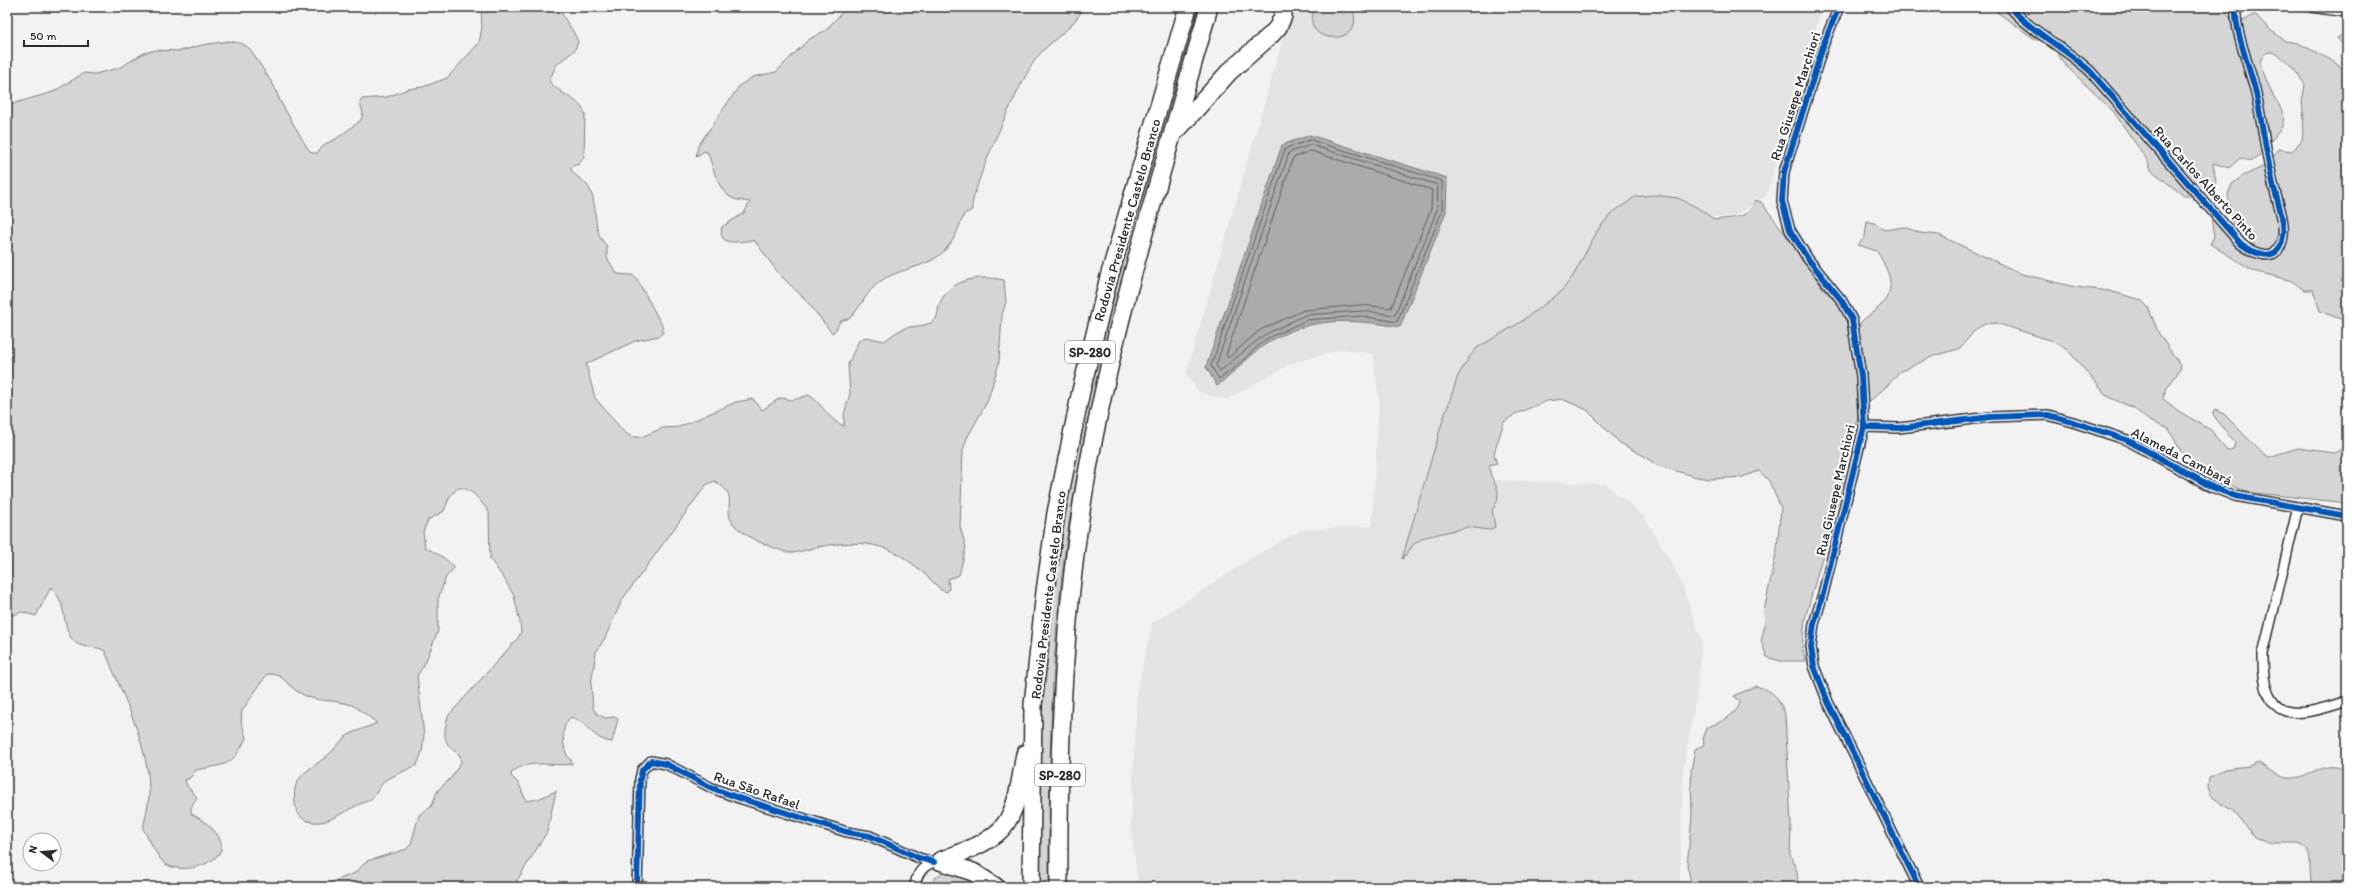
<svg xmlns="http://www.w3.org/2000/svg" width="2354" height="894" viewBox="0 0 2354 894" font-family="Itim,sans-serif">
	<style>
		.built { fill: #e3e3e3 }
		.green { fill: #d5d5d5; stroke: #808080 }
		.water { fill: #ababab; stroke: #787878 }
		.lines { fill: none; stroke-linecap: round; stroke-linejoin: round }
		.shore { stroke: #5e5e5e; stroke-width: 1 }
		.street-casing { stroke: #2b2b2b; stroke-width: 12 }
		.highway-casing { stroke: #2b2b2b; stroke-width: 20 }
		.street { stroke: #fff; stroke-width: 9 }
		.highway { stroke: #fff; stroke-width: 17 }
		.cycleway-casing { stroke: #fff; stroke-width: 8 }
		.cycleway { stroke: #0057b8; stroke-width: 6 }
		.labels { text-anchor: middle; stroke-width: 4; stroke-linejoin: round; paint-order: stroke }
		.shield { fill: #fff; stroke: #6b6b6b; stroke-width: 1 }
		.shield-label { font-size: 13px; font-weight: bold; fill: #2b2b2b }
		.street-label { font-size: 14px; fill: #2b2b2b; stroke: #fff }
	</style>
	<rect width="100%" height="100%" fill="#f2f2f2"/>
	<filter id="ink" filterUnits="userSpaceOnUse"><feTurbulence type="fractalNoise" baseFrequency=".025" numOctaves="2"/><feDisplacementMap in="SourceGraphic" scale="8" xChannelSelector="R" yChannelSelector="G"/><feConvolveMatrix kernelMatrix="1 2 1 2 8 2 1 2 1" color-interpolation-filters="sRGB"/></filter>
	<g filter="url(#ink)">
		<path class="built" d="M1292 7H1823L1804 62 1767 195 1734 216 1685 219 1601 264 1466 366 1491 480 1606 484 1645 518 1678 575 1702 641 1697 692 1683 770 1680 887H1138L1131 826 1137 690 1152 623 1258 554 1301 530 1372 526 1379 401 1373 354 1343 349 1292 363 1226 400 1199 392 1186 374Z"/>
		<g class="green">
			<path d="M481 7H560C563 21 574 29 578 42L575 50 557 64 549 81C558 94 578 97 585 113L584 157 579 164 572 166 571 170C577 179 586 180 590 190 599 209 591 231 607 246V258L617 274 632 275 637 279 663 327V333L659 336 635 341 586 364 595 398 624 432 632 437H641L663 428 679 427 736 402 753 399 762 410 780 398 793 400 809 395C822 403 829 421 844 426V414L850 394 848 364 859 340 866 337 884 341C890 337 897 331 905 328 913 326 928 326 934 321 939 316 937 309 940 303 951 278 980 275 1004 280L1006 302 1002 315 999 363 987 402 967 438 963 451 960 527 966 547 959 575 948 579 949 589 947 592 941 590C902 550 879 537 823 546 813 547 803 552 793 553 785 553 772 547 764 544 754 540 738 531 732 522 723 507 740 494 714 481L706 485 622 600 605 638 596 652 591 684 593 708 597 714 605 718 614 717 618 719 612 742C594 741 587 722 571 717 562 724 562 740 565 750 566 756 572 759 572 764 550 767 531 758 512 772L511 776 519 784 526 801 538 799 556 791 547 832 513 887H319L355 873 367 861 407 849 411 844 419 815 431 807 438 790 451 778 461 762 460 755C442 743 443 736 448 716L518 638 521 632 520 622 514 596 505 580 490 559 489 512C481 502 472 487 458 488L450 496 444 511 428 520 423 532 425 547C434 553 448 558 454 568L446 577 438 599V631L425 663 417 676 424 735 422 752 417 765 385 780 371 800C354 804 332 822 320 822 310 823 299 820 296 809 289 776 306 773 327 756 333 751 338 744 344 738 353 731 367 728 377 723 371 719 357 707 352 705 334 699 315 703 298 692 286 684 283 673 267 674L242 711 241 720 246 738C232 768 225 764 196 770L190 778 185 780 187 786 197 797 191 808V814C203 819 231 839 218 855 208 867 178 874 164 863 157 857 149 838 143 829 145 818 148 807 149 796 151 749 122 694 105 651 96 645 84 649 76 643 64 634 66 616 61 603 59 597 55 592 51 587L36 616 22 612 7 617V108L15 103 53 92 84 73 95 74 119 68 144 53 156 50 180 51 202 45 229 41 243 44 250 49 274 86 280 101 308 149 312 153H317L325 144 336 139 361 120 363 113 360 103 362 99 387 97 408 89 423 87 447 78 479 43 482 27Z"/>
			<path d="M847 7H1084C1072 30 1053 38 1038 56 1024 72 969 191 972 210L964 214C959 228 953 244 941 254 924 269 897 268 878 283 867 292 861 306 852 316 849 320 844 319 841 321 837 325 838 330 832 333L805 299 779 274 755 241C745 239 716 250 722 227L744 213 750 202C745 201 739 201 734 199 718 193 713 167 708 153L704 151 696 157 698 146 740 85 753 77 776 72 808 40 826 30Z"/>
			<path d="M1195 7H1200C1151 178 1097 347 1069 523 1050 644 1049 765 1049 887H1037C1037 851 1036 815 1038 779 1044 655 1057 529 1084 407 1115 272 1157 140 1195 7Z"/>
			<path d="M1316 7H1351C1372 48 1294 47 1316 7Z"/>
			<path d="M1996 7H2223C2234 26 2238 25 2255 14L2269 29 2285 41 2298 43 2331 60 2346 71 2347 325 2340 319 2320 311 2313 290H2304L2292 281 2254 271 2210 244 2214 237 2211 218 2217 219 2234 230 2228 194 2232 184 2243 176 2267 165 2279 149 2292 151 2302 140 2304 120 2302 102 2305 85C2298 73 2268 33 2260 63 2264 74 2268 85 2273 95 2279 106 2287 113 2282 126 2280 132 2269 142 2265 149 2259 160 2252 163 2240 158L2229 168 2213 163 2216 182 2210 196H2184L2151 170 2147 160 2113 111 2063 63 2058 55 2055 42 2049 40H2036L1997 12Z"/>
			<path d="M2347 32V50L2337 38Z"/>
			<path d="M1653 195 1678 198 1698 208 1715 220C1733 217 1749 220 1755 200L1761 202 1812 269 1821 286 1842 308 1864 373 1859 334 1860 323C1864 318 1869 316 1874 312 1899 290 1891 276 1877 251L1858 245 1865 237 1867 221 1877 224 1884 230 1904 227 1920 233 1939 235 2022 274 2075 287 2110 291 2141 300 2148 307 2159 334 2181 366C2177 378 2164 387 2163 399L2180 412 2211 430 2227 451 2233 449 2235 443 2214 416 2213 412 2215 410 2223 413 2261 452 2269 457 2298 448 2334 453 2347 446V503L2247 492 2212 478 2196 469 2180 450 2169 429 2149 421 2134 408 2108 397 2066 348 2050 340 1996 323 1985 324 1976 329 1959 349 1936 355 1899 372 1888 385 1863 407 1851 435 1842 485 1805 619 1802 648 1806 661H1780L1767 657 1761 641 1765 625 1764 611 1777 549 1781 508 1769 481 1759 471 1743 477 1711 479 1697 477 1656 465 1644 456 1620 443 1587 410 1562 399 1547 401 1515 414 1504 422 1494 453 1497 464H1490C1487 482 1508 488 1492 510L1495 527 1489 530 1468 527 1425 537 1415 543 1402 559 1442 423 1458 376 1470 356 1477 348 1519 323 1561 292 1573 276 1599 228 1612 213 1635 197Z"/>
			<path d="M1756 686C1774 691 1778 697 1785 714L1791 824 1790 855 1797 871 1798 887H1692L1687 865 1692 817 1691 771 1695 749 1704 745 1703 736 1706 728C1717 723 1738 716 1740 701L1734 696Z"/>
			<path d="M2258 762C2266 768 2277 777 2288 778 2310 780 2319 759 2347 770V887H2313C2308 874 2312 861 2308 848L2299 843H2271L2255 837 2234 812 2211 796 2208 787 2209 778 2224 769 2249 766Z"/>
			<path d="M945 871 972 875V887H930L935 878Z"/>
		</g>
		<path class="water" d="M1310 135 1447 178 1446 212 1400 327C1353 319 1311 316 1269 342 1251 353 1235 373 1217 386L1206 367 1282 145Z"/>
		<g class="lines">
			<g class="shore">
				<path d="M1311 140 1442 181V211L1397 322 1361 316 1307 320 1266 339 1231 371 1219 379 1211 366 1285 149Z"/>
				<path d="M1311 145 1438 185 1437 210 1395 315 1361 311 1305 315 1264 335 1220 371 1216 365 1289 153Z"/>
				<path d="M1311 151 1432 190 1431 209 1391 308 1360 305 1304 310 1260 330 1228 358 1226 355 1293 158Z"/>
			</g>
			<defs>
				<g id="street">
					<path d="M1839 7 1824 43 1784 172 1782 201 1790 230 1808 259 1842 301 1852 320 1861 376 1864 427 1823 594 1814 624 1811 647 1814 666 1828 702 1919 887"/>
					<path d="M2010 7C2033 33 2065 48 2090 71L2241 244C2253 253 2276 264 2282 241 2287 224 2277 201 2273 184 2266 153 2262 121 2255 89 2249 66 2234 29 2236 7"/>
					<path d="M2311 7 2347 12"/>
					<path d="M1864 427 1899 428 1991 417 2048 415 2073 422 2127 440 2212 487 2235 496 2347 516"/>
					<path d="M2298 507 2263 654C2262 724 2293 719 2347 701"/>
					<path d="M637 887 640 779 642 770 651 761 666 764 712 788 739 798 847 832 870 836 919 858 934 862"/>
					<path d="M915 887C916 874 924 863 937 862"/>
				</g>
				<g id="highway">
					<path d="M1178 129 1229 72 1271 35 1278 27 1283 16V7"/>
					<path d="M940 861C959 853 980 847 996 834 1018 817 1020 780 1025 754"/>
					<path d="M940 861 973 872 996 887"/>
					<path d="M1031 887 1033 705 1045 592 1056 513 1081 391 1109 277 1188 7"/>
					<path d="M1059 887C1058 749 1063 610 1087 474 1115 315 1166 161 1209 7"/>
				</g>
			</defs>
			<use href="#street" class="street-casing"/>
			<use href="#highway" class="highway-casing"/>
			<use href="#street" class="street"/>
			<use href="#highway" class="highway"/>
			<defs>
				<g id="cycleway">
					<path d="M1839 7 1824 43 1784 172 1782 201 1790 230 1808 259 1842 301 1852 320 1861 376 1864 427 1823 594 1814 624 1811 647 1814 666 1828 702 1919 887"/>
					<path d="M2010 7C2033 33 2065 48 2090 71L2241 244C2253 253 2276 264 2282 241 2287 224 2277 201 2273 184 2266 153 2262 121 2255 89 2249 66 2234 29 2236 7"/>
					<path d="M1864 427 1899 428 1991 417 2048 415 2073 422 2127 440 2212 487 2235 496 2347 516"/>
					<path d="M637 887 640 779 642 770 651 761 666 764 712 788 739 798 847 832 870 836 919 858 934 862"/>
				</g>
			</defs>
			<use href="#cycleway" class="cycleway-casing"/>
			<use href="#cycleway" class="cycleway"/>
		</g>
	</g>
	<g class="labels">
		<g class="shield">
			<rect x="1065" y="341" width="50" height="22" rx="3"/>
			<rect x="1035" y="764" width="50" height="22" rx="3"/>
		</g>
		<g class="shield-label">
			<text x="1090" y="357">SP-280</text>
			<text x="1060" y="780">SP-280</text>
		</g>
		<g class="street-label">
			<text transform="translate(1795 96) rotate(-72)" y="5">Rua Giusepe Marchiori</text>
			<text transform="translate(2206 183) rotate(48)" y="5">Rua Carlos Alberto Pinto</text>
			<text transform="translate(1127 220) rotate(-74)" y="5">Rodovia Presidente Castelo Branco</text>
			<text transform="translate(2182 456) rotate(27)" y="5">Alameda Cambará</text>
			<text transform="translate(1835 490) rotate(-77)" y="5">Rua Giusepe Marchiori</text>
			<text transform="translate(1048 595) rotate(-83)" y="5">Rodovia Presidente Castelo Branco</text>
			<text transform="translate(757 790) rotate(19)" y="5">Rua São Rafael</text>
		</g>
	</g>
	<rect width="2354" height="894" fill="none" stroke="#fff" stroke-width="24"/>
	<rect x="12" y="12" width="2330" height="870" fill="none" stroke="#2b2b2b" stroke-width="1.5" filter="url(#ink)"/>
	<g transform="translate(42 852) rotate(286)"><circle r="19" fill="#ffffff" stroke="#aaaaaa"/>
	<path d="M0-3L7 15L0 10L-7 15Z" fill="#2b2b2b"/>
	<text y="-6" font-size="11" font-weight="bold" text-anchor="middle" fill="#2b2b2b">N</text>
	</g>
	<path d="M24 40v6h64v-6" fill="none" stroke="#2b2b2b" stroke-width="2"/>
	<text x="30" y="40" font-size="12" fill="#2b2b2b" stroke="#ffffff" stroke-width="3" paint-order="stroke">50 m</text>
</svg>
